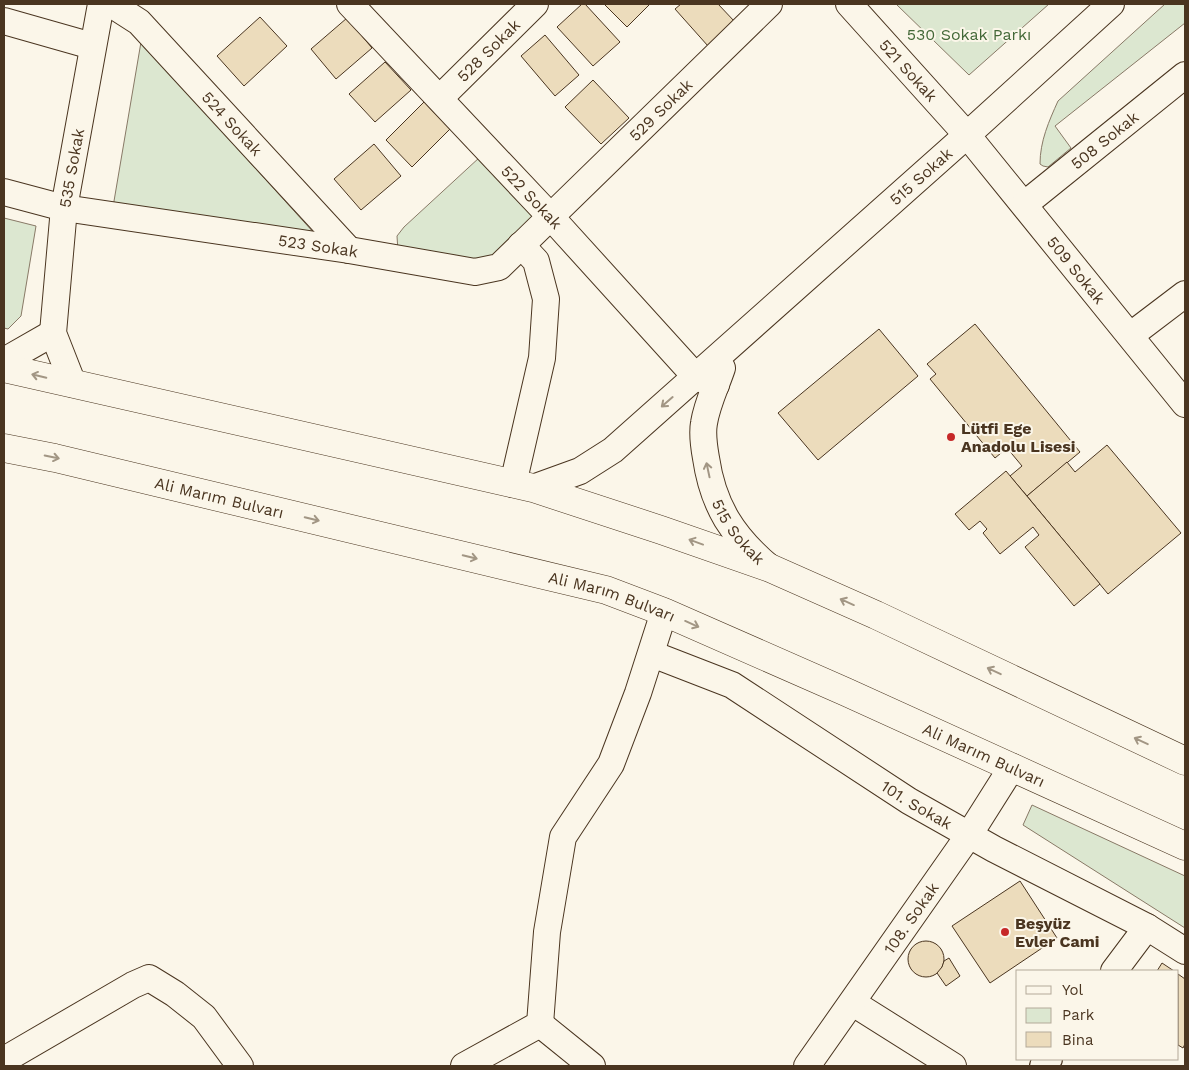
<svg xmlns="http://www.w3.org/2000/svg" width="1189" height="1070" viewBox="0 0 1189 1070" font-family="'Work Sans',sans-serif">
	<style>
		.green { fill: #dce7d0; stroke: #887966 }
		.building { fill: #ecdcbc; stroke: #4a3520 }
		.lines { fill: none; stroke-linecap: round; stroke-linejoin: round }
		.minor-casing { stroke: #4a3520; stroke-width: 28 }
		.major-casing { stroke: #4a3520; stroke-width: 29 }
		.minor { stroke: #fbf6e9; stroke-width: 26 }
		.major { stroke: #fbf6e9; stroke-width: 28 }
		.oneway { stroke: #a29684 }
		.poi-dot { fill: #c62828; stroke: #fbf6e9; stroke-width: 2 }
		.labels { text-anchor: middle; stroke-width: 4; stroke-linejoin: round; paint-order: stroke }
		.park-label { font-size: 16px; fill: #436837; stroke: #fbf6e9 }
		.street-label { font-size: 16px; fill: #4a3520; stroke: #fbf6e9 }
		.poi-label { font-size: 16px; font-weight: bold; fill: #4a3520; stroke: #fbf6e9; text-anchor: start }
	</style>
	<rect width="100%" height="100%" fill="#fbf6e9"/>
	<g class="green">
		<path d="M896 4H1049L969 75Z"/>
		<path d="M1165 4H1185V23L1055 126 1071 148 1048 167 1043 166 1040 164C1040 141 1049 121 1058 101Z"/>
		<path d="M141 42 314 233 113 207Z"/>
		<path d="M480 157 538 223 494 263 398 252 397 236 404 227Z"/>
		<path d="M4 218 36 226 21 316 8 329 4 328Z"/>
		<path d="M1032 805 1185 876V928L1023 825Z"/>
	</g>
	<g class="building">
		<path d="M582 4H585L620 42 593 66 557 27Z"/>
		<path d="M604 4H650L627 27Z"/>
		<path d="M681 4H718L735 22 708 46 675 9Z"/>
		<path d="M260 17 287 46 244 86 217 56Z"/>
		<path d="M347 18 372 48 336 79 311 49Z"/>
		<path d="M545 35 579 75 555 96 521 56Z"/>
		<path d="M385 62 411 90 375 122 349 94Z"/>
		<path d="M593 80 629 118 601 144 565 107Z"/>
		<path d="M424 102 450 129 412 167 386 140Z"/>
		<path d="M374 144 401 176 361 210 334 179Z"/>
		<path d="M975 324 1080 452 1027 496 1010 476 1022 466 1007 448 995 458 930 379 936 374 927 364Z"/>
		<path d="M879 329 918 376 818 460 778 413Z"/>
		<path d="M1107 445 1181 533 1108 594 1027 496 1067 462 1075 472Z"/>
		<path d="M1006 471 1100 584 1074 606 1025 547 1039 535 1033 527 1000 554 983 533 987 529 980 521 969 530 955 514Z"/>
		<path d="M1020 881 1057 938 990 983 952 926Z"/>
		<circle cx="926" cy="959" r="18"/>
		<path d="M949 958 960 976 946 986 937 973 942 967 944 961Z"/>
		<path d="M1162 963 1174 971H1157Z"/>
		<path d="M1178 974 1185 979V1044L1183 1048 1178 1045Z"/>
	</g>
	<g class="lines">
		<defs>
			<g id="minor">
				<path id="s1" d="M111 4 139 22 349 250"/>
				<path id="s2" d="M350 4 550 216 696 377 716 385"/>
				<path id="s3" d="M849 4 967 135 1185 404"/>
				<path d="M4 21 92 46"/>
				<path id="s4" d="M440 98 535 4"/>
				<path id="s5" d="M4 192 64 208 349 250 475 272 499 267 769 4"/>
				<path id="s6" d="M1025 204 1185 75"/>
				<path d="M1131 335 1185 294"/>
				<path d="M4 361 53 333"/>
				<path id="s7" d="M722 368C716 386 707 404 704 423 702 434 704 447 706 458 713 506 733 537 770 568"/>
				<path id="s8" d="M73 384 53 333 64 208 101 4"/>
				<path d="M513 484 542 358 546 299 536 261 521 245"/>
				<path id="s9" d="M533 488 580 471 613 450 967 135 1111 4"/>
				<path id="s10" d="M652 654 732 685 909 801 994 849 1147 927 1185 951"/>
				<path d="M1114 971 1147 927"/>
				<path d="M853 1003 953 1066"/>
				<path d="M540 1024 592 1066"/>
				<path d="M4 1060 133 985 149 978 175 994 204 1017 240 1066"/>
				<path d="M464 1066 540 1024 547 932 563 837 611 764 638 693 664 612"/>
				<path id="s11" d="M807 1066 969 835 1012 767"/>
				<path d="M1043 1066 1049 1059"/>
			</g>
			<g id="major">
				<path d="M4 368 533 488 661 530 770 568 876 615 1185 761"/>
				<path id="s12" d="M4 448 55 458 606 590 664 612 846 692 1185 846"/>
			</g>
		</defs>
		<use href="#minor" class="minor-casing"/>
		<use href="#major" class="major-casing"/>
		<use href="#minor" class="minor"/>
		<use href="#major" class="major"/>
	</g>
	<defs><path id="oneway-shaft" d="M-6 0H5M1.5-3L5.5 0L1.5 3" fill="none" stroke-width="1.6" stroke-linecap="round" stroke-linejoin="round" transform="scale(1.25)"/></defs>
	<g class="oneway">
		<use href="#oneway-shaft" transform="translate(39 376) rotate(-167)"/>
		<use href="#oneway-shaft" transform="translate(667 402) rotate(139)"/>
		<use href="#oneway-shaft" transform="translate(52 457) rotate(12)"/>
		<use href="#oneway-shaft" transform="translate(708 470) rotate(-102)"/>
		<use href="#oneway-shaft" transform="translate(312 519) rotate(14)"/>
		<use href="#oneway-shaft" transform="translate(696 542) rotate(-160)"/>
		<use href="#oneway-shaft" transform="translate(470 557) rotate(14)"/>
		<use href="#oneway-shaft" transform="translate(847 602) rotate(-156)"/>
		<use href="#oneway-shaft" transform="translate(692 624) rotate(24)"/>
		<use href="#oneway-shaft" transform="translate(994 671) rotate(-155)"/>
		<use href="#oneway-shaft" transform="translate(1141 741) rotate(-155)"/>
	</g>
	<g class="poi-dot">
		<circle cx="951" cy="437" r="5"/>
		<circle cx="1005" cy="932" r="5"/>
	</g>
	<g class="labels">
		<g class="park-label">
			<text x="969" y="40">530 Sokak Parkı</text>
		</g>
		<g class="street-label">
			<text dy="6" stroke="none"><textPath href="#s4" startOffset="68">528 Sokak</textPath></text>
			<text dy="6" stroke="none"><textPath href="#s3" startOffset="89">521 Sokak</textPath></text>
			<text dy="6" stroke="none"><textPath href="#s5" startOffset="728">529 Sokak</textPath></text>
			<text dy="6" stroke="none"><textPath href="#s1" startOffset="171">524 Sokak</textPath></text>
			<text dy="6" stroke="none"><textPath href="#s6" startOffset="102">508 Sokak</textPath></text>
			<text dy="6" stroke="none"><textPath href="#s8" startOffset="221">535 Sokak</textPath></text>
			<text dy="6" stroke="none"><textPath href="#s9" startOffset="501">515 Sokak</textPath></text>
			<text dy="6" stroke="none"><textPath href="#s2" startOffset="265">522 Sokak</textPath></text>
			<text dy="6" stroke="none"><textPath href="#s5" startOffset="319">523 Sokak</textPath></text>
			<text dy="6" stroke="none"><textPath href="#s3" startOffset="350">509 Sokak</textPath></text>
			<text dy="6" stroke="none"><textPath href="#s12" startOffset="221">Ali Marım Bulvarı</textPath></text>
			<text dy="6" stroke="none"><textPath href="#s7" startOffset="175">515 Sokak</textPath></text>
			<text dy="6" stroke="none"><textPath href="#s12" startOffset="626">Ali Marım Bulvarı</textPath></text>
			<text dy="6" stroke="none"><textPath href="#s12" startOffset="1031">Ali Marım Bulvarı</textPath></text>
			<text dy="6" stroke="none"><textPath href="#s10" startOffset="306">101. Sokak</textPath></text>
			<text dy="6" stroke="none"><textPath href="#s11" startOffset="181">108. Sokak</textPath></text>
		</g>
		<g class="poi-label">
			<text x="961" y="434">Lütfi Ege<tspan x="961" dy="18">Anadolu Lisesi</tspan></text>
			<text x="1015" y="929">Beşyüz<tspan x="1015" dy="18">Evler Cami</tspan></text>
		</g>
	</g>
	<rect width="1189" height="1070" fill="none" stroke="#4a3520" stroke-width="10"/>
	<rect x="1016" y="970" width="162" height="90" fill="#fbf6e9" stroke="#b4a999"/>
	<rect x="1026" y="986" width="25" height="8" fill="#fbf6e9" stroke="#b4a999"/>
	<text x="1062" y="995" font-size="15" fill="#4a3520">Yol</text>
	<rect x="1026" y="1008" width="25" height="15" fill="#dce7d0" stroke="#b4a999"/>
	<text x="1062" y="1020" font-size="15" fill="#4a3520">Park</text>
	<rect x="1026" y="1032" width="25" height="15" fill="#ecdcbc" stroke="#b4a999"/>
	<text x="1062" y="1045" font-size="15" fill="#4a3520">Bina</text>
</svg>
